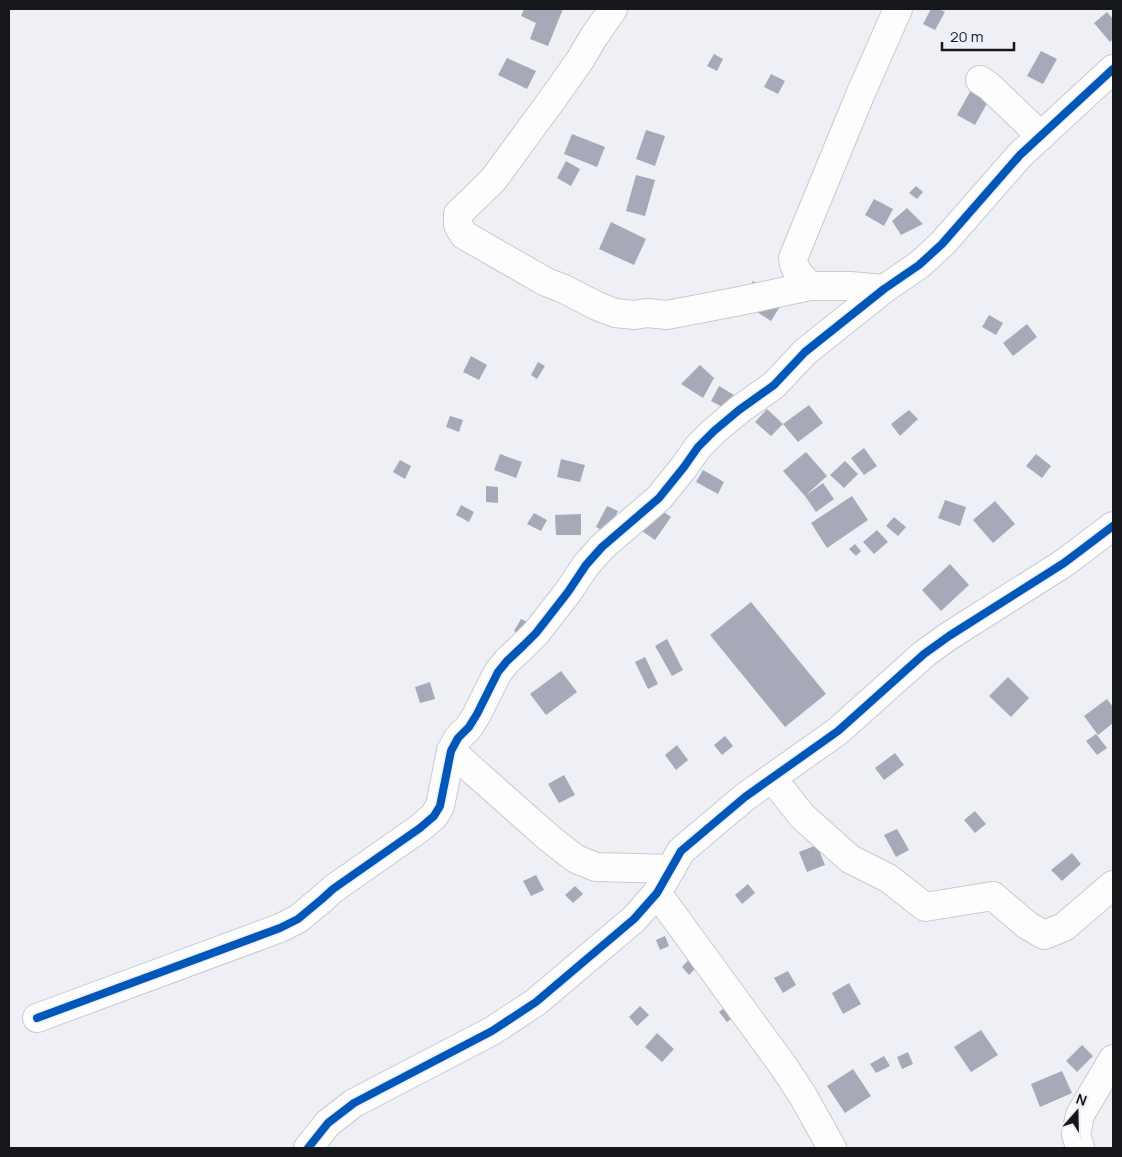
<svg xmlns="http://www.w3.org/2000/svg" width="1122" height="1157" viewBox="0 0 1122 1157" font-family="Manrope,sans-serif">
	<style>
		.building { fill: #a6aab8 }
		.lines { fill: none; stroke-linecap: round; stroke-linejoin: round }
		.minor-casing { stroke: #c8cacd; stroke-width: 30 }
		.minor { stroke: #fdfdfe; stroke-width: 28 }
		.cycleway-casing { stroke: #eceef8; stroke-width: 11 }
		.cycleway { stroke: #0057b8; stroke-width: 8 }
	</style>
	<rect width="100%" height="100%" fill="#eff0f5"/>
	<g class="building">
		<path d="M524 9H563L548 46 530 39 536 23 521 16Z"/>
		<path d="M931 9H939L945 12 935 30 923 24Z"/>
		<path d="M1107 12 1113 19V39L1110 42 1094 23Z"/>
		<path d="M1041 51 1057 59 1043 84 1027 76Z"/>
		<path d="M714 54 723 59 717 71 707 66Z"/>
		<path d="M507 58 536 71 527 89 498 75Z"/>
		<path d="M771 74 785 81 778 94 764 87Z"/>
		<path d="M972 88 990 98 975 125 957 115Z"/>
		<path d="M646 130 665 136 655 166 636 159Z"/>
		<path d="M572 134 605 147 597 167 564 154Z"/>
		<path d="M566 161 580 169 571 186 557 178Z"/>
		<path d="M636 175 655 180 645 216 626 211Z"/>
		<path d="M916 186 923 192 917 199 909 193Z"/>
		<path d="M874 199 893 209 884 226 865 215Z"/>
		<path d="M907 208 923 224 901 235 892 221Z"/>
		<path d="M611 222 646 239 634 265 599 249Z"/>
		<path d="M753 281 784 300 771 321 740 301Z"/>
		<path d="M989 315 1003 323 996 335 982 327Z"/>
		<path d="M1027 324 1037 337 1013 356 1003 343Z"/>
		<path d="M471 356 487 365 479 380 463 372Z"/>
		<path d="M538 362 545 366 537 379 531 375Z"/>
		<path d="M700 365 714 378 703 398 681 384Z"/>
		<path d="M719 386 734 395 726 409 711 401Z"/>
		<path d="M809 405 823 423 798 442 783 424Z"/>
		<path d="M767 409 783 424 771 436 755 422Z"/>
		<path d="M909 410 918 419 900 436 891 424Z"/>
		<path d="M450 416 463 420 459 432 446 427Z"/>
		<path d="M864 448 877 466 864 475 851 458Z"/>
		<path d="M806 452 827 476 805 496 823 483 834 499 816 512 805 496 783 471Z"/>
		<path d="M500 454 522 462 516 478 494 470Z"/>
		<path d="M1036 454 1051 466 1042 478 1026 466Z"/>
		<path d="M561 459 585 465 580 482 557 477Z"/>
		<path d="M400 460 411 466 405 479 393 472Z"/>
		<path d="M845 461 858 474 844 488 830 475Z"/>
		<path d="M703 470 724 482 718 494 696 482Z"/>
		<path d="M486 486 498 487V503L486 502Z"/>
		<path d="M852 496 868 520 827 548 811 523Z"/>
		<path d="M945 500 966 507 960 526 938 518Z"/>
		<path d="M995 501 1015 524 993 543 973 520Z"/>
		<path d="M461 505 474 512 469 522 456 515Z"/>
		<path d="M607 506 618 511 607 533 596 527Z"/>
		<path d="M658 508 671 517 655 540 642 531Z"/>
		<path d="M534 513 547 520 541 531 527 524Z"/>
		<path d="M581 514V535H556L555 515Z"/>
		<path d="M894 517 906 527 898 536 886 526Z"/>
		<path d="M877 530 888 542 874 554 863 542Z"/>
		<path d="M855 544 861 551 856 556 849 549Z"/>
		<path d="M950 564 969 585 941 611 922 590Z"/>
		<path d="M751 602 826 694 785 727 710 635Z"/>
		<path d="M521 619 530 623 523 636 514 631Z"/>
		<path d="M667 639 683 670 672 676 655 646Z"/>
		<path d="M645 657 658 684 648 689 635 662Z"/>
		<path d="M561 671 577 692 546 715 530 694Z"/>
		<path d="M1008 677 1029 698 1011 717 989 696Z"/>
		<path d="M430 682 435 699 420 703 415 687Z"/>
		<path d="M1107 699 1113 707V723L1098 735 1084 716Z"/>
		<path d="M1096 734 1107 748 1097 755 1086 741Z"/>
		<path d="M725 736 733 746 722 755 714 745Z"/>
		<path d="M677 745 688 760 676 770 665 755Z"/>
		<path d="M895 753 904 765 884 780 875 768Z"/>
		<path d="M564 775 575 795 559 803 548 784Z"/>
		<path d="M975 811 986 824 975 833 964 820Z"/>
		<path d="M897 829 909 850 896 857 884 835Z"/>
		<path d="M817 845 825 865 807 872 799 852Z"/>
		<path d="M1072 853 1081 864 1062 881 1051 870Z"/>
		<path d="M536 875 544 890 531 896 523 881Z"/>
		<path d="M748 884 755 893 742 904 735 895Z"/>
		<path d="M575 886 583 894 573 903 565 895Z"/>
		<path d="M665 936 669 946 660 950 656 940Z"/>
		<path d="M691 957 699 965 689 975 682 967Z"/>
		<path d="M788 971 796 985 783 993 774 978Z"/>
		<path d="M849 983 861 1004 843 1014 832 993Z"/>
		<path d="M729 1004 737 1015 727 1022 719 1012Z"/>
		<path d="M640 1006 649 1015 637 1026 629 1017Z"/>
		<path d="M981 1030 998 1055 971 1072 954 1047Z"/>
		<path d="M657 1033 674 1049 662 1062 645 1047Z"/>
		<path d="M1082 1045 1093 1056 1077 1072 1066 1061Z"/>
		<path d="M908 1052 913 1064 902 1069 897 1057Z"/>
		<path d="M884 1056 890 1066 876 1073 870 1064Z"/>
		<path d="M853 1069 871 1096 845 1113 827 1086Z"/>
		<path d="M1062 1071 1072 1093 1040 1107 1031 1084Z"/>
	</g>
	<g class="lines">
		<defs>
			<g id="minor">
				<path d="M613 9 593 38 580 60 554 97 493 180 458 214V225L464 235 546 282 562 288 597 306 615 313 635 315 647 313 667 315 740 301 810 286H850L884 289"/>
				<path d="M980 80 989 86 1041 136"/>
				<path d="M810 286C801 276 794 271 793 258L860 95 898 9"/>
				<path d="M451 751 549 838 576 859 596 867 671 869"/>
				<path d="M772 778 802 816 850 859 888 878 925 907 993 896 1027 925 1044 935 1064 927 1113 885"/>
				<path d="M657 893 784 1067 803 1096 832 1148"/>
				<path d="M37 1018 280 928 298 919 322 899 333 889 420 828 434 816 440 806 451 751 458 738 469 727 477 714 498 672 507 661 524 645 536 633 568 592 586 565 602 547 659 498 684 467 698 447 714 431 739 410 774 385 805 352 884 289 919 265 942 244 1020 155 1113 69"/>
				<path d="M308 1148 328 1123 354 1103 492 1031 536 1002 634 919 657 893 681 851 745 797 838 731 924 654 949 636 1064 563 1113 526"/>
				<path d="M1080 1148 1076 1134 1080 1115 1113 1059"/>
			</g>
		</defs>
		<use href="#minor" class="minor-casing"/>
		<use href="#minor" class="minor"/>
		<defs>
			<g id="cycleway">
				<path d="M37 1018 280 928 298 919 322 899 333 889 420 828 434 816 440 806 451 751 458 738 469 727 477 714 498 672 507 661 524 645 536 633 568 592 586 565 602 547 659 498 684 467 698 447 714 431 739 410 774 385 805 352 884 289 919 265 942 244 1020 155 1113 69"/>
				<path d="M308 1148 328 1123 354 1103 492 1031 536 1002 634 919 657 893 681 851 745 797 838 731 924 654 949 636 1064 563 1113 526"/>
			</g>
		</defs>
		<use href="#cycleway" class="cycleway-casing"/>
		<use href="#cycleway" class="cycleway"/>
	</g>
	<rect width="1122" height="1157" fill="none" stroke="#16171a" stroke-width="20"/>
	<g transform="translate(1077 1112) rotate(20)" stroke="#eceef8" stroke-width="4" paint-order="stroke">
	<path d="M0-4L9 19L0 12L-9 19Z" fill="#16171a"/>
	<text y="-8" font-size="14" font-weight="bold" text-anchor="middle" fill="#16171a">N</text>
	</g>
	<path d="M942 42v8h72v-8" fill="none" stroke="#16171a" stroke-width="2.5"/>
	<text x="950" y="42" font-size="15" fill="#16171a" stroke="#eceef8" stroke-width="4" paint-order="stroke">20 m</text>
</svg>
